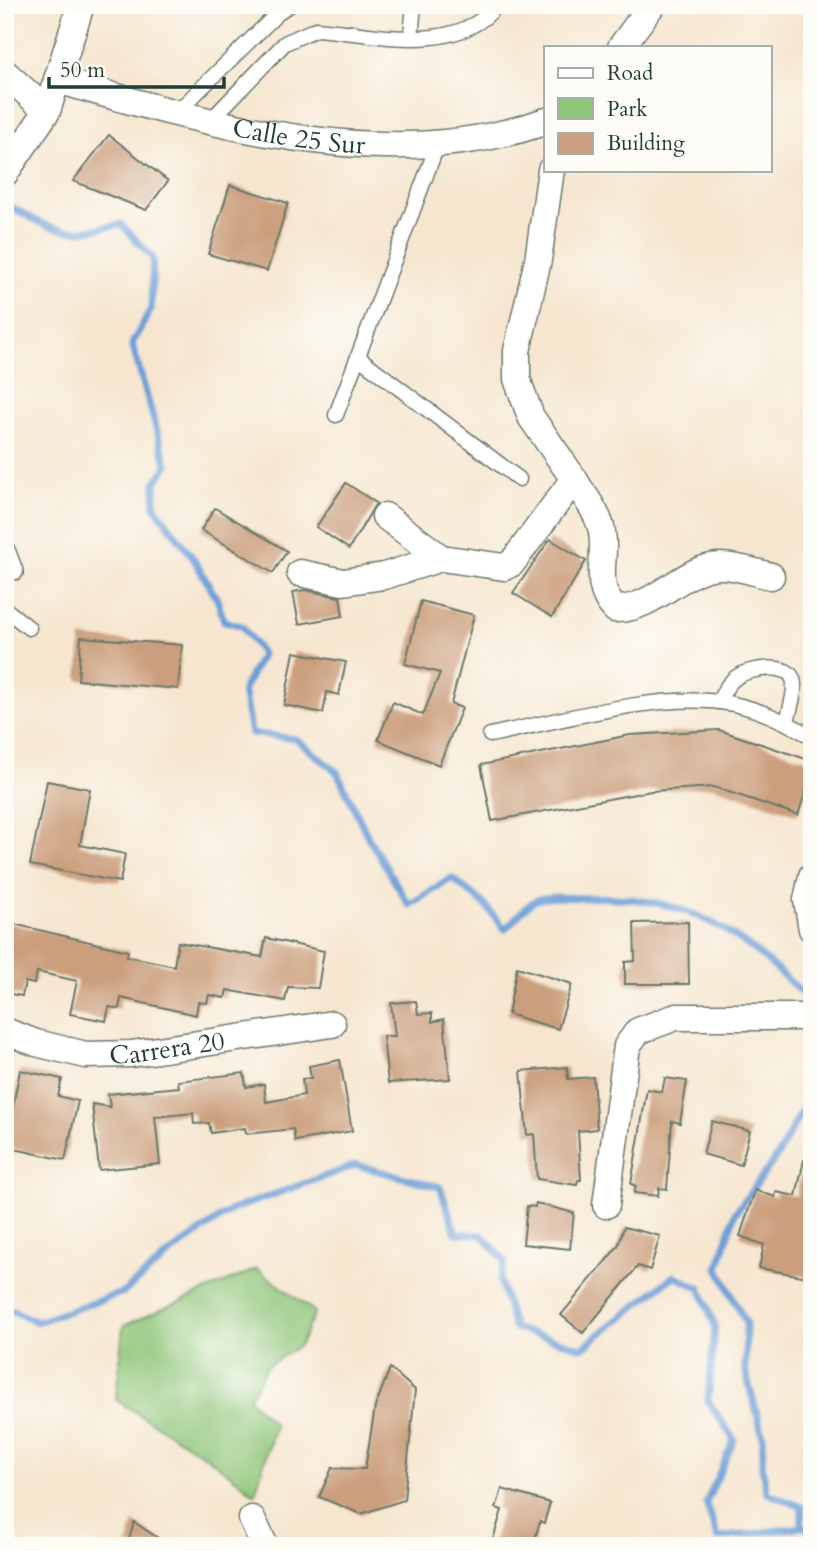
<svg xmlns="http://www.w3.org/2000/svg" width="817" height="1551" viewBox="0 0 817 1551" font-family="Cardo,serif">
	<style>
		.green { fill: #8fc679; stroke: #578256; stroke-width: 2 }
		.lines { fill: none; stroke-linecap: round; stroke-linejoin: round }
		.stream { stroke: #6a9ed6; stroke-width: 7 }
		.building { fill: #cb9f7d }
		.lane-casing { stroke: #6a786b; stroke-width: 17 }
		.street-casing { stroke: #6a786b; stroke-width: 29 }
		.lane { stroke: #fff; stroke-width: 14 }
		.street { stroke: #fff; stroke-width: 26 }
		.labels { text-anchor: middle; stroke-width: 7; stroke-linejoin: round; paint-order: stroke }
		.street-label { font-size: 26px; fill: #1f3d34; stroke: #fdfcf7 }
	</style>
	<rect width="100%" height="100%" fill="#fdfcf7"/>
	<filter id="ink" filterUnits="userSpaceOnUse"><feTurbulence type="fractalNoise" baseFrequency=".0143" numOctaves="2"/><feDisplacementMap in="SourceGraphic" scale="14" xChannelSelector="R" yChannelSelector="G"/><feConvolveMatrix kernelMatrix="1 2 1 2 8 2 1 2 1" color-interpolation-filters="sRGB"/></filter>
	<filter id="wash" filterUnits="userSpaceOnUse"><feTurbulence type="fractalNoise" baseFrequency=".00686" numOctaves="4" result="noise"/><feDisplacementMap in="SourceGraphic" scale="28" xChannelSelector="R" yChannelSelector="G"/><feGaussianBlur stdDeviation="1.57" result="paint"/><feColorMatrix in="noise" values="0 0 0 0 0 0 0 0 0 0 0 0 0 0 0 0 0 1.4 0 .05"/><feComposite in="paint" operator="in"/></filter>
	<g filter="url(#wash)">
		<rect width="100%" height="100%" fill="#f6e6d0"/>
		<path class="green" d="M257 1269 315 1312 300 1345 266 1367 249 1399 275 1425 255 1494 210 1459 116 1400 123 1326Z"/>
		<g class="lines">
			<g class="stream">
				<path d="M12 207C59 235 68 235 121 224L153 258 151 309 132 344 167 466 155 483V507L193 558 217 599 224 621 242 626 262 654 243 690 251 733 296 739 337 772 369 839 409 905 452 878 483 903 505 929C514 921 525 906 536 900 548 895 571 898 584 898 688 893 741 932 812 1003"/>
				<path d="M5 1307 37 1322 124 1292 173 1251 231 1210 356 1165 440 1187 456 1233 482 1235 505 1261 500 1280 514 1328 582 1348 674 1276 700 1288 715 1326 708 1401 734 1440 706 1503 718 1538 802 1527 812 1528"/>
				<path d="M802 1527V1507L767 1493 762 1466 763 1437 745 1369 746 1323 718 1268 735 1213 778 1155 812 1091"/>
			</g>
		</g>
		<g id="blocks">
			<g class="building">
				<path d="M109 135 168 181 146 210 73 181Z"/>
				<path d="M230 185 288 203 267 271 208 254Z"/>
				<path d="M346 483 376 503 349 549 316 527Z"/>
				<path d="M215 508 287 551 273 573 201 530Z"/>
				<path d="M550 539 586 561 552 617 513 593Z"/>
				<path d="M305 590 340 597 343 616 299 624 293 592Z"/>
				<path d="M421 601 474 615 451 704 462 708 439 765 378 740 393 702 423 715 440 673 405 664Z"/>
				<path d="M81 637 182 645 178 689 78 680Z"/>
				<path d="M294 652 346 662 339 695 327 692 323 713 284 705Z"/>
				<path d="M719 730 812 761V772L798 815 714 787 651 791 492 821 481 765 630 735Z"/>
				<path d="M47 781 90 789 80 845 125 854 120 882 30 865Z"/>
				<path d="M5 922 128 951 127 956 174 966 178 942 262 957 266 938 324 951 318 988 288 987 285 1001 227 990 225 998 209 995 207 1003 198 1002 196 1015 121 998 119 1009 109 1007 106 1021 70 1014 77 981 37 972 34 984 25 982 22 996 5 993Z"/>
				<path d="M688 922 689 984H625V962L635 961 634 923Z"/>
				<path d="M517 967 572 984 558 1029 508 1014Z"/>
				<path d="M416 1001 418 1014 432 1013V1022L444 1019 450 1079 388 1083 383 1036H395L391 1003Z"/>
				<path d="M340 1060 352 1131 295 1141 293 1129 246 1134 245 1128 211 1133 209 1123 194 1124 193 1113 155 1117 160 1164 99 1170 92 1104 110 1107 108 1094 179 1087 178 1081 244 1073 246 1087 264 1084 266 1102 304 1095 302 1079 311 1078 309 1066Z"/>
				<path d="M567 1067 568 1079 593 1077 597 1129 578 1131 581 1180H578L577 1185 537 1179 534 1134 527 1135 521 1071Z"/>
				<path d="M20 1070 62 1079 58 1096 78 1101 65 1160 5 1147Z"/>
				<path d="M665 1078 687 1081 680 1123 672 1121 667 1189 659 1188 658 1196 634 1193 636 1186 631 1184 647 1089 662 1092Z"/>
				<path d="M712 1121 750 1131 741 1165 703 1154Z"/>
				<path d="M804 1160 812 1161V1278L759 1268 764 1245 740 1236 755 1190 775 1197 776 1192 796 1196Z"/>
				<path d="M536 1203 574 1213 570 1249 523 1244 527 1206 535 1207Z"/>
				<path d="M624 1227 660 1236 650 1270 638 1266 583 1333 561 1315 618 1246Z"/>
				<path d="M390 1368 415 1390 404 1500 361 1514 319 1497 332 1468 365 1469 375 1407Z"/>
				<path d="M502 1489 550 1503 544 1523 540 1521 533 1546H491L502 1510 496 1508Z"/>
				<path d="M134 1522 170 1546H127Z"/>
			</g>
		</g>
	</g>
	<g filter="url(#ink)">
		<use href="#blocks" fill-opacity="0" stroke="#6a786b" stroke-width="2"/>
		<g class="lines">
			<defs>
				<g id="lane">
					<path d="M411 36 414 5"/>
					<path d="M175 114 281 10 290 5"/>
					<path d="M209 122 285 43 316 29C374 33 455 57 497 5"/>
					<path d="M358 357 519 479"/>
					<path d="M336 415 437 146"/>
					<path d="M5 543 16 572"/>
					<path d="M5 609 29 628"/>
					<path d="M719 702C723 692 728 682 738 676 749 669 787 662 793 679 797 691 789 710 787 722"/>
					<path d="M490 735C560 721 663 690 733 704 762 710 787 722 812 737"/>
				</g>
				<g id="street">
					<path d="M621 47 652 5"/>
					<path d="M5 73 47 111"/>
					<path id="s1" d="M58 80C210 125 391 177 546 121"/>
					<path d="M5 173 47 111 81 5"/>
					<path d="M574 479C583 495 599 513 602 532 607 561 592 585 615 609 656 610 684 565 722 566 738 566 756 573 771 576"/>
					<path d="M385 516 441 558"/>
					<path d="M300 573 343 582 384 576 441 558 504 567 512 563 574 479 531 417 517 379V351L538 260 551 170"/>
					<path d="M812 876 807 900 812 929"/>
					<path id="s2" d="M5 1031 36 1043 86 1055 131 1054 332 1024"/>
					<path d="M606 1205 627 1046 638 1031 676 1017H812"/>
					<path d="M252 1519 265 1546"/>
				</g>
			</defs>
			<use href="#lane" class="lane-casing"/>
			<use href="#street" class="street-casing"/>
			<use href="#lane" class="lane"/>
			<use href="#street" class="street"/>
		</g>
	</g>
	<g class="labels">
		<g class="street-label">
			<text dy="9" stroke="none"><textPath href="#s1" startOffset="248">Calle 25 Sur</textPath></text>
			<text dy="9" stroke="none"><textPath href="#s2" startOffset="166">Carrera 20</textPath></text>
		</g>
	</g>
	<rect width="817" height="1551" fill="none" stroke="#fdfcf7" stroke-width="28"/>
	<rect x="544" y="46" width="228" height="126" fill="#fdfcf7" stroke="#a4b0a9" stroke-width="2"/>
	<rect x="558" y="68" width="35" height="10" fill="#ffffff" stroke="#a4b0a9" stroke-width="2"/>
	<text x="607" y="80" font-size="21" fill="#1f3d34">Road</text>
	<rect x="558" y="98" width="35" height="21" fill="#8fc679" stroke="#a4b0a9" stroke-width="2"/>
	<text x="607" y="116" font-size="21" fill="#1f3d34">Park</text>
	<rect x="558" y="133" width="35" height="21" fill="#cb9f7d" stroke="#a4b0a9" stroke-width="2"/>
	<text x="607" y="150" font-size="21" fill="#1f3d34">Building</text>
	<path d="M49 77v10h175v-10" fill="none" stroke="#1f3d34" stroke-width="3.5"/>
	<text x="60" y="77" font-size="21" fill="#1f3d34" stroke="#fdfcf7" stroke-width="5" paint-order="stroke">50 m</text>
</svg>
